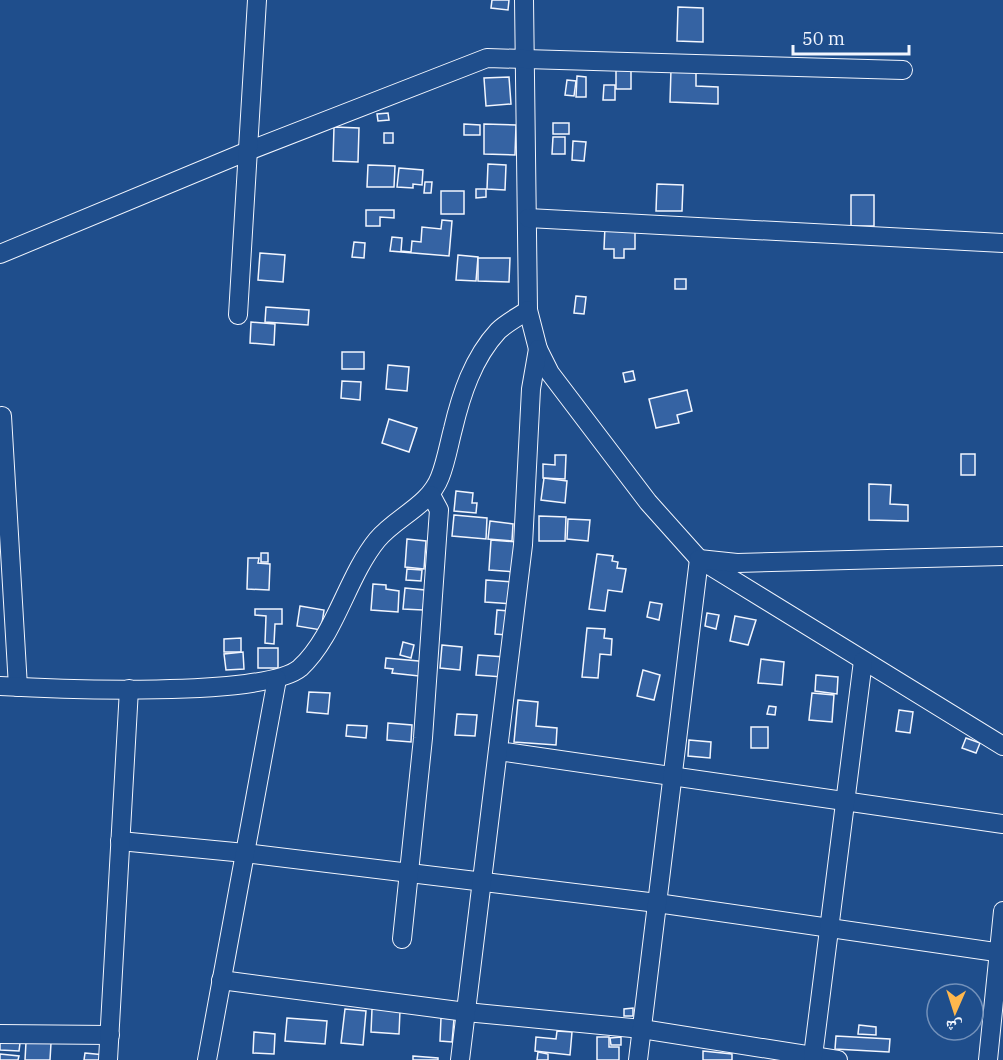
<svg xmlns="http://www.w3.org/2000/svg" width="1003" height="1060" viewBox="0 0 1003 1060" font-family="'IBM Plex Serif','Noto Naskh Arabic',serif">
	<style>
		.building { fill: #3563a3; stroke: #f2f6ff; stroke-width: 1.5 }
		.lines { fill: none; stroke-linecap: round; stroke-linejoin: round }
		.minor-casing { stroke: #f2f6ff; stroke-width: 20 }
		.minor { stroke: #1f4e8c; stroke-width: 18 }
	</style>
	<rect width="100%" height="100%" fill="#1f4e8c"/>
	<g class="building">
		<path d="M492 0H509L508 10 491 8Z"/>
		<path d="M678 7 703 8V42L677 41Z"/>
		<rect x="616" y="68" width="15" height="21"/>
		<path d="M671 69 696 70V86L718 87V104L670 102Z"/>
		<path d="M577 76 586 77V97H576Z"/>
		<path d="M509 77 511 104 486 106 484 78Z"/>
		<path d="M567 80 576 81 574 96 565 95Z"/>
		<path d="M604 85H615V100H603Z"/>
		<path d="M388 113 389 120 378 121 377 114Z"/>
		<rect x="553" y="123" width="16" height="11"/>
		<path d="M464 124 480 125V135H464Z"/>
		<path d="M484 124 516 125 515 155 484 154Z"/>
		<path d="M334 127 359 128 358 162 333 161Z"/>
		<rect x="384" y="133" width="9" height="10"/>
		<path d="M553 137H565V154H552Z"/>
		<path d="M573 141 586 142 584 161 572 160Z"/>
		<path d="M488 164 506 165 505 190 487 189Z"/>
		<path d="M368 165 395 166 394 187H367Z"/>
		<path d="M399 168 423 170 422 185 413 184V188L397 187Z"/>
		<path d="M425 182H432L431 193H424Z"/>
		<path d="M657 184 683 185 682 211H656Z"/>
		<path d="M476 189H486V197L476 198Z"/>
		<rect x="441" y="191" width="23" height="23"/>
		<rect x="851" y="195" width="23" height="31"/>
		<path d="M366 210H394V218L380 217V226H366Z"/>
		<path d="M442 220 452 221 449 256 390 251 392 237 402 238 401 251 411 252 412 241 421 242 422 227 441 229Z"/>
		<path d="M605 226 635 227V249H624V258H614V249H604Z"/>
		<path d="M354 242 365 243 364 258 352 257Z"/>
		<path d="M260 253 285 255 283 282 258 280Z"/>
		<path d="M458 255 478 257 476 281 456 280Z"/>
		<path d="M478 258H510L509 282 478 281Z"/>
		<rect x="675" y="279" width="11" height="10"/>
		<path d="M576 296 586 297 584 314 574 313Z"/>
		<path d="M266 307 309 310 308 325 265 322Z"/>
		<path d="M251 322 275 324 274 345 250 343Z"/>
		<rect x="342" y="352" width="22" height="17"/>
		<path d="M388 365 409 367 407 391 386 389Z"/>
		<path d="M633 371 635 380 625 382 623 373Z"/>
		<path d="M342 381 361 382 360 400 341 398Z"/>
		<path d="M687 390 692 411 677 415 679 423 656 428 649 399Z"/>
		<path d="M389 419 417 428 409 452 382 443Z"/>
		<rect x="961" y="454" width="14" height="21"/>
		<path d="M555 455H566L565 479 543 478V464L555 465Z"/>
		<path d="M544 478 567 481 565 503 541 500Z"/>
		<path d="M869 484 891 485 890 504 908 505V521L869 520Z"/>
		<path d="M456 491 473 493 472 503H477L476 513 454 511Z"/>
		<path d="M454 515 487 518 486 539 452 536Z"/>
		<path d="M539 516 566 517 565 541H539Z"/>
		<path d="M568 519 590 520 588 541 567 539Z"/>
		<path d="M490 521 513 524 512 541 488 539Z"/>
		<path d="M407 539 426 541 424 569 405 567Z"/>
		<path d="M491 540 518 542 515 572 489 570Z"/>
		<rect x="261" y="553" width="7" height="9"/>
		<path d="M597 554 613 556 612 561 618 562 617 568 626 569 622 592 608 590 605 611 589 609Z"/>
		<path d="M248 558H259L258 563 270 564 269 590 247 589Z"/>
		<path d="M407 569 422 570 421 581 406 580Z"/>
		<path d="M486 580 513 582 512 604 485 602Z"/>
		<path d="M373 584 386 585V589L399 591 398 612 371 610Z"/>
		<path d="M405 588 425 590 423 610 403 609Z"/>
		<path d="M650 602 662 604 659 620 647 617Z"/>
		<path d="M300 606 324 610 321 630 297 626Z"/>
		<path d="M255 609H282V624H275L274 644 265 643 266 616 255 615Z"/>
		<path d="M497 610 509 611 507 635 495 634Z"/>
		<path d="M707 613 719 615 716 629 705 626Z"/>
		<path d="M735 616 756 620 748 645 730 641Z"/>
		<path d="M587 628 605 629 604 638 612 639 611 655 600 654 598 678 582 677Z"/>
		<path d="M241 638V652H224V639Z"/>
		<path d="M403 642 414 645 411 658 400 655Z"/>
		<path d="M442 645 462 647 460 670 440 668Z"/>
		<rect x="258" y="648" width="20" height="20"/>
		<path d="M243 652 244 669 226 670 224 654Z"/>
		<path d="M478 655 505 657 503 677 476 675Z"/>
		<path d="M386 658 429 662 428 677 392 673 393 669 385 668Z"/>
		<path d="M761 659 784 662 782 685 758 683Z"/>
		<path d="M643 670 660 675 654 700 637 696Z"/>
		<path d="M816 675 838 677 837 694 815 691Z"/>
		<path d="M309 692 330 693 328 714 307 712Z"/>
		<path d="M812 693 834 695 832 722 809 720Z"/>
		<path d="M518 700 538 702 536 726 557 728 556 745 514 742Z"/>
		<path d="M769 706 776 707 775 715 767 714Z"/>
		<path d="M899 710 913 712 910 733 896 731Z"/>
		<path d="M457 714 477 715 475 736 455 735Z"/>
		<path d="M388 723 412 725 411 742 387 740Z"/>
		<path d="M347 725 367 726 366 738 346 736Z"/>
		<rect x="751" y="727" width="17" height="21"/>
		<path d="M966 738 980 743 976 753 962 748Z"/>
		<path d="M689 740 711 742 710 758 688 756Z"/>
		<path d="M633 1008V1016H624V1009Z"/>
		<path d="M345 1009 366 1011 363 1045 341 1043Z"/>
		<path d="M372 1009 400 1011 399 1034 371 1032Z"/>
		<path d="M287 1018 327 1021 325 1044 285 1041Z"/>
		<path d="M441 1018 454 1019 452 1042 440 1041Z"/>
		<path d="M859 1025 876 1027V1035L858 1034Z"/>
		<path d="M557 1031 572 1032 570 1055 535 1051 536 1037 556 1039Z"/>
		<path d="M254 1032 275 1034 274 1054 253 1053Z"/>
		<path d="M836 1036 890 1039 889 1052 835 1049Z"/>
		<path d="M597 1037H609V1047H619V1060H597Z"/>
		<path d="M621 1037V1045H611L610 1038Z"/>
		<path d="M0 1042 20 1043 19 1051 0 1050Z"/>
		<path d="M26 1042 51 1043 50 1060H25Z"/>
		<path d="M703 1051 732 1054V1060H703Z"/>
		<path d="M538 1052 548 1054V1060H537Z"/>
		<path d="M85 1053 105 1055V1060H84Z"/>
		<path d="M0 1054 19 1056 18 1060H0Z"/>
		<path d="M413 1056 438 1058V1060H413Z"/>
	</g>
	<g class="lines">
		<defs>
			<g id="minor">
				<path d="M524 0 528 310 538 349 550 373 648 502 699 559 1003 746"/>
				<path d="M528 218 1003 243"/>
				<path d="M0 254 248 151 487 58 903 70"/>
				<path d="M238 315 257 0"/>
				<path d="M2 416 18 687"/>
				<path d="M0 686C53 689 265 698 300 668 335 636 347 577 377 540 396 517 429 506 440 477 446 462 449 444 453 429 461 395 473 358 498 331 506 323 518 317 528 310"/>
				<path d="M498 751 1003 824"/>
				<path d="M120 841 245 853 657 903 1003 953"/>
				<path d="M402 939 423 738 439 510 431 495"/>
				<path d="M221 980 466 1012 642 1029 838 1060"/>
				<path d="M0 1034 110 1035"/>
				<path d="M813 1056 863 661"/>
				<path d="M108 1060 129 689"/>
				<path d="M207 1060 277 679"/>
				<path d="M460 1060 523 545 531 389 538 349"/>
				<path d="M638 1060 699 559 737 563 1003 556"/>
				<path d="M988 1060 1003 911"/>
			</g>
		</defs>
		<use href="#minor" class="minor-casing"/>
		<use href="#minor" class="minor"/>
	</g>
	<g transform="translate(955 1012) rotate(183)"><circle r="28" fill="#1f4e8c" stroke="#7391ba" stroke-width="1.5"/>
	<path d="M0-4.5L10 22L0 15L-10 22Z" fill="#ffb74d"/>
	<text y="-9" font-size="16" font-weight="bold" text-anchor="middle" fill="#f2f6ff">ش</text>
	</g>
	<path d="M793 45v9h116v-9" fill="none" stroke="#f2f6ff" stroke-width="3"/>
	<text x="802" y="45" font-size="18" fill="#f2f6ff" stroke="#1f4e8c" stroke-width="4.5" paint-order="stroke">50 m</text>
</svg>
